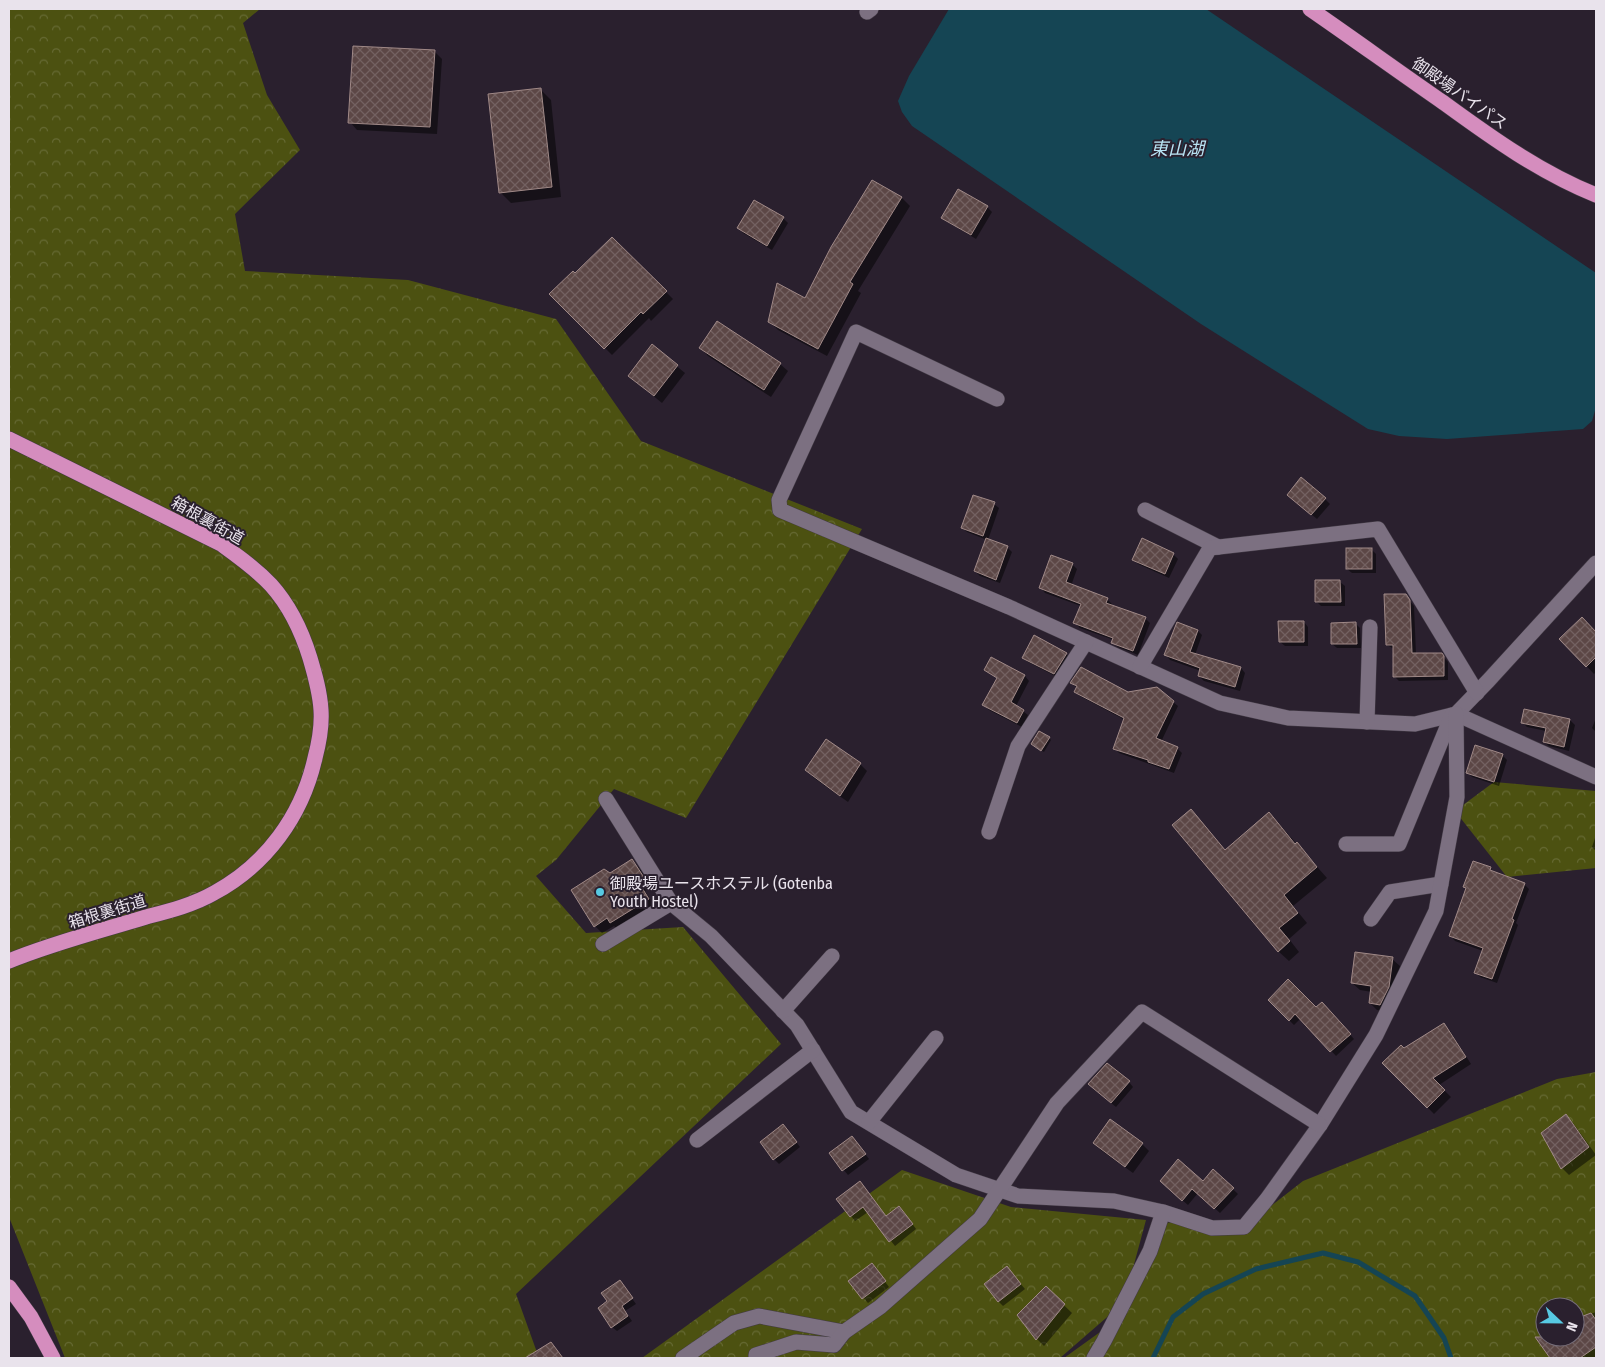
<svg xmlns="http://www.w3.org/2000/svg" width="1605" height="1367" font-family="'Fira Sans Condensed','Noto Sans JP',sans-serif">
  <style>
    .forest { fill: url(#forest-crowns); fill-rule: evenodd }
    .water { fill: #154554 }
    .shadow { fill: #0007 }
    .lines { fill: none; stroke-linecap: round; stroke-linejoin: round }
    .stream { stroke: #154554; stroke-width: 5 }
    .building { fill: url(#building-cross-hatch); stroke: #a08987 }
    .minor-casing { stroke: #423a45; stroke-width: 16 }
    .highway-casing { stroke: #423a45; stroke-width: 16 }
    .minor { stroke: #7c7081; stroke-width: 15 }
    .highway { stroke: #d58dbe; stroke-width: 15 }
    .poi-dot { fill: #57c9e2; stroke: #2a202e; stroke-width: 2 }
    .labels { text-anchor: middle; stroke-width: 4; stroke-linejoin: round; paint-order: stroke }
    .street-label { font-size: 16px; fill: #e9e3ec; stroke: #2a202e }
    .poi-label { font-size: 16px; fill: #e9e3ec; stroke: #2a202e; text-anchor: start }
    .water-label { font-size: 18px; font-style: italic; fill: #b9e4f4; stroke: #2a202e }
  </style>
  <defs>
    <pattern id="forest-crowns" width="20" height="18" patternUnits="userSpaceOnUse" patternTransform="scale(1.25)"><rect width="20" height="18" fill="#4c5111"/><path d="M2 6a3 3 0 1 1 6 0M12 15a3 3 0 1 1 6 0" fill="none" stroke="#666a34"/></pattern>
    <pattern id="building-cross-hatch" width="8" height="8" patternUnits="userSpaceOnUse" patternTransform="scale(1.25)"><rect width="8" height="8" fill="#5c4746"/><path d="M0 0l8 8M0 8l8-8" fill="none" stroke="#736161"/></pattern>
  </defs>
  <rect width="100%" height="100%" fill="#2a202e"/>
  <!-- forest -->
  <g class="forest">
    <polygon points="9,9 260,9 243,23 267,95 300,150 235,214 245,271 408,280 556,319 641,441 862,529 686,818 614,789 556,860 536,876 586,933 683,927 781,1044 516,1294 539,1358 65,1358 9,1217"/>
    <polygon points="1494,782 1596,791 1596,868 1507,877 1455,811"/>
    <path d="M1596 1072V1358H1064L1114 1322 1121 1305 1060 1358H642L902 1170 1011 1207 1146 1220 1126 1294 1159 1222 1244 1227 1303 1181 1557 1079ZM1545 1307H1575V1337H1545Z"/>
  </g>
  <!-- water -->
  <polygon class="water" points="949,9 1206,9 1596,273 1596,407 1592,421 1583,429 1447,439 1399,436 1368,429 1201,324 912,126 902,112 898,101 909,76"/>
  <!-- shadow -->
  <g class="shadow">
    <polygon points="434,51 442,59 437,134 357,130 350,122"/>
    <polygon points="540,89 551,100 561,197 511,203 501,193"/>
    <polygon points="873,181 902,198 910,206 858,291 861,293 827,356 778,330 770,322 805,299"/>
    <polygon points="959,190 987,207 992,212 976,239 948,222 943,217"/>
    <polygon points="755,201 783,218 788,223 772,250 743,233 739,228"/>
    <polygon points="612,238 673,299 651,321 649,318 612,355 551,294 575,275"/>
    <polygon points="652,346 685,373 662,403 629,376"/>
    <polygon points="701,348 780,364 788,371 771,397 708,356"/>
    <polygon points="1293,499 1325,499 1330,504 1317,519"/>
    <polygon points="994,504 999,508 988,540 1007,547 1012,552 1000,583 980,576 975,571 987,540 967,532 962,528"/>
    <polygon points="1371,549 1376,554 1376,573 1352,573 1347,569"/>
    <polygon points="1173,554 1178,559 1169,578 1138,564 1134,559"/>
    <polygon points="1072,564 1077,569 1071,586 1107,599 1112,604 1111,606 1145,618 1150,623 1138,655 1118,647 1113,643 1114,640 1080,628 1075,623 1081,606 1045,593 1041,588"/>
    <polygon points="1340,582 1345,586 1345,606 1321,606 1316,601"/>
    <polygon points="1405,595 1414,606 1416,654 1441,654 1448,662 1448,680 1399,681 1394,676 1394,649 1387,645"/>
    <polygon points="1582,619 1596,633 1596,672 1594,674 1561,639"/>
    <polygon points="1304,622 1308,627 1308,646 1285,646 1280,642"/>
    <polygon points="1356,624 1360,628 1361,648 1337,648 1332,644"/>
    <polygon points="1198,631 1202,635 1195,655 1241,668 1245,673 1240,691 1204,681 1199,676 1201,671 1170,660 1166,655"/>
    <polygon points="1035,637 1066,654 1071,659 1059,678 1028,662 1024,657"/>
    <polygon points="992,658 1025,676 1029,681 1016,706 1028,715 1022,727 989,710 984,705 998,679 985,670"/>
    <polygon points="1072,683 1173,702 1178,706 1161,742 1177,748 1182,753 1174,773 1119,753 1115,748 1125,720 1080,696 1075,691 1077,688"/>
    <polygon points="1596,718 1596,732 1592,728"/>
    <polygon points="1570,720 1575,725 1569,751 1549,746 1544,742 1546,731 1527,727 1522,722"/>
    <polygon points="1049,738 1051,740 1044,752 1034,746"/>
    <polygon points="1502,755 1507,760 1499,786 1472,777 1468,773"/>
    <polygon points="860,764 867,771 848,802 814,778 807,770"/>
    <polygon points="1279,824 1327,878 1293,906 1307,923 1289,939 1299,952 1289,961 1278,951 1225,851"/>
    <polygon points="1596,835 1596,851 1592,847"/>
    <polygon points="632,860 639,868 652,887 645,891 655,907 619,930 614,926 602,933 595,926 610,874"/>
    <polygon points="1490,868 1496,874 1524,884 1529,889 1516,923 1518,925 1497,983 1480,977 1476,972 1483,951 1455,941 1451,936 1467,890 1465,887"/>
    <polygon points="1392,959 1400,966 1396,995 1388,1012 1377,1010 1370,1003 1372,992 1360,990 1352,983"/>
    <polygon points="1269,1000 1316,1009 1326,1008 1354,1039 1336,1056 1301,1018 1294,1025"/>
    <polygon points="1444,1024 1450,1031 1471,1064 1439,1085 1451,1097 1434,1114 1384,1063"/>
    <polygon points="1129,1082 1133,1087 1116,1107 1094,1089"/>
    <polygon points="1566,1116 1573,1123 1596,1155 1569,1175 1562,1168"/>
    <polygon points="787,1130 800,1147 779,1164 774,1159"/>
    <polygon points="856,1142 869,1159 848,1175 830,1154"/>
    <polygon points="1094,1143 1142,1144 1149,1151 1133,1173 1102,1151"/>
    <polygon points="1214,1171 1238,1194 1220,1213 1198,1193 1188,1205 1166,1186 1203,1182"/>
    <polygon points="859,1183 887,1217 904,1212 916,1229 895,1246 868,1212 855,1221 851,1216"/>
    <polygon points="1007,1268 1025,1289 1003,1306 998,1301"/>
    <polygon points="876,1270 889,1287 868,1303 850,1282"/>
    <polygon points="620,1282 636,1304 625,1311 632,1321 617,1331 612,1327 609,1302"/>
    <polygon points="1046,1288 1072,1313 1044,1346 1037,1339"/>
    <polygon points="1596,1312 1596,1358 1552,1358 1539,1340 1545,1336 1575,1337 1575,1320"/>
    <polygon points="551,1343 564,1358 527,1358"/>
  </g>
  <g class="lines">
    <!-- stream -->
    <polyline class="stream" points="1153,1358 1173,1317 1203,1294 1256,1269 1323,1253 1358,1262 1415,1296 1444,1338 1451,1358"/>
  </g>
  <!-- building -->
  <g class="building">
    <polygon points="353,46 435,50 430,127 348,123"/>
    <polygon points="541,88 552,187 499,193 488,94"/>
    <polygon points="872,180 902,197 850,282 853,284 818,349 768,322 777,283 805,298 831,247"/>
    <polygon points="958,189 988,206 971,235 941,218"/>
    <polygon points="754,200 784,217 767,246 737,228"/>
    <polygon points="612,237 667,291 643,314 641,312 604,349 549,294 573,271 575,273"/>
    <polygon points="717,321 781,363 764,390 699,348"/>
    <polygon points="652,344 678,365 654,396 628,376"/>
    <polygon points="1301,477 1326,498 1311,515 1287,495"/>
    <polygon points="973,495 995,502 983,536 961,528"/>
    <polygon points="986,538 1008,546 996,580 974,571"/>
    <polygon points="1142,538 1174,553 1165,574 1132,560"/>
    <rect x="1346" y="548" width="26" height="21"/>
    <polygon points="1051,555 1073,563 1066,582 1108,598 1106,603 1146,617 1133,651 1111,643 1113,638 1073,623 1081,604 1039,588"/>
    <polygon points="1315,580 1340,580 1341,602 1315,602"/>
    <polygon points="1384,594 1406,594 1410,600 1412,653 1442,653 1444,656 1444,676 1393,677 1393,645 1386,645"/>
    <polygon points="1582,617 1596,632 1596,657 1586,667 1559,639"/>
    <polygon points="1278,621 1304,621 1304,642 1279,642"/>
    <polygon points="1177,622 1198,630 1190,652 1241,667 1235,687 1198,676 1200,668 1164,655"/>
    <polygon points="1356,622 1357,644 1331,644 1331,623"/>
    <polygon points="1034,635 1067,653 1054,674 1022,658"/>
    <polygon points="991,657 1025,675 1011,702 1024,710 1017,723 982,705 997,678 984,670"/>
    <polygon points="1081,667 1128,692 1157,687 1174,701 1156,738 1178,747 1169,769 1148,762 1148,760 1113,749 1124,718 1074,692 1077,686 1070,683"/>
    <polygon points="1524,709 1570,719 1564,747 1543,742 1546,728 1521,723"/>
    <polygon points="1039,731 1050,737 1041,751 1031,744"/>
    <polygon points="826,739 861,763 840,796 805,770"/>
    <polygon points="1475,745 1503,754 1494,782 1466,773"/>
    <polygon points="1191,809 1225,850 1269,812 1295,844 1297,842 1317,867 1284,895 1298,913 1279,928 1290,941 1278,952 1172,825"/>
    <polygon points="632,859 645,879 639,883 649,899 610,923 607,918 594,927 571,890 604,869 610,873"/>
    <polygon points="1473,861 1491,867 1490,870 1525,883 1512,919 1514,920 1492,979 1474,973 1483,948 1449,936 1466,888 1463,887"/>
    <polygon points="1355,952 1393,957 1389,987 1380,1005 1369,1003 1371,986 1351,983"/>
    <polygon points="1288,979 1316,1007 1322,1002 1351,1034 1330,1052 1295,1014 1289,1021 1268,1000"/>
    <polygon points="1444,1023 1466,1057 1433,1078 1445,1090 1427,1108 1382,1063 1401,1045 1404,1048"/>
    <polygon points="1107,1063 1130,1081 1111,1103 1088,1084"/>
    <polygon points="1566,1114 1589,1147 1561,1169 1541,1133"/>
    <polygon points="1110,1119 1143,1143 1125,1167 1093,1143"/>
    <polygon points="783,1124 797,1142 773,1160 760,1142"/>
    <polygon points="852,1136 866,1154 842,1171 829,1153"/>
    <polygon points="1178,1159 1203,1181 1213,1169 1234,1188 1214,1209 1192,1189 1182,1201 1160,1181"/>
    <polygon points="860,1181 886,1216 899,1206 913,1224 889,1242 863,1207 850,1217 836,1199"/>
    <polygon points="872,1263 886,1281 862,1299 848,1281"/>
    <polygon points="1007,1266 1021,1284 998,1302 984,1284"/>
    <polygon points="620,1280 633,1298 622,1306 628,1316 611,1328 598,1308 607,1301 601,1293"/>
    <polygon points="1046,1286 1065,1304 1036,1340 1017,1315"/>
    <polygon points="1591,1313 1596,1320 1596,1347 1580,1358 1550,1358 1535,1337 1575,1337 1575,1319"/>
    <polygon points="551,1342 563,1358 525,1358"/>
  </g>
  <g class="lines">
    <!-- minor casing -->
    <g class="minor-casing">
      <g id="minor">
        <polyline points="867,12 871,9"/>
        <polyline points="997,399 856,332 779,500 780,510 1009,607 1220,703 1288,718 1415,724 1456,714 1488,681 1596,563"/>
        <polyline points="1145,510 1218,547"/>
        <polyline points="1140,667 1210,548 1378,529 1477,693"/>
        <polyline points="1456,714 1596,777"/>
        <polyline points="1367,722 1370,627"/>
        <polyline points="606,799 671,903"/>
        <polyline points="989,832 1018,746 1086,642"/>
        <polyline points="1346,844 1399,844 1452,715"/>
        <polyline points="1371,919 1390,892 1441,884"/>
        <polyline points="603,944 671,903 711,936 797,1025 851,1112 956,1175 1018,1196 1114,1201 1163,1212 1212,1228 1244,1227 1267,1199 1320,1125 1376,1035 1436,911 1457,797 1456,714"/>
        <polyline points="783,1011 832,956"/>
        <polyline points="869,1122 936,1038"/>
        <polyline points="697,1140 813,1050"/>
        <polyline points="683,1358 734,1323 759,1316 844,1332 880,1307 980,1219 1057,1103 1142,1012 1320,1125"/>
        <polyline points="756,1358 756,1355 796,1342 834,1345 844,1332"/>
        <polyline points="1094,1358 1104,1341 1150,1251 1163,1212"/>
      </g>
    </g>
    <!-- highway casing -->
    <g class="highway-casing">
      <g id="highway">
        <path d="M1310 9C1355 40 1399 72 1444 103 1492 138 1541 173 1596 195"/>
        <path d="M9 439 221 544C239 557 256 569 271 585 289 605 302 632 310 658 315 675 320 692 321 710 322 725 319 743 315 758 302 816 266 865 214 893 193 905 169 911 146 917 100 931 53 943 9 961"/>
        <polyline points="9,1287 31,1317 53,1358"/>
      </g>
    </g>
    <!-- minor -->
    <use href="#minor" class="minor"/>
    <!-- highway -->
    <use href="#highway" class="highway"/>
  </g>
  <!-- markers -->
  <circle class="poi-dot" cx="600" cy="892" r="5"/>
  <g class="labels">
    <!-- street labels -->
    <g class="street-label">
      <text transform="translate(1460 93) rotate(35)" y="6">御殿場バイパス</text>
      <text transform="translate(208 520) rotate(29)" y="6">箱根裏街道</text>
      <text transform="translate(107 911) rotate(-17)" y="6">箱根裏街道</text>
    </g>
    <!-- poi labels -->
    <g class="poi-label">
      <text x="610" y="889">御殿場ユースホステル (Gotenba<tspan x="610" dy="18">Youth Hostel)</tspan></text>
    </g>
    <!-- water labels -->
    <g class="water-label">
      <text x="1177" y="155">東山湖</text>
    </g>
  </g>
  <!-- border -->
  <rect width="1605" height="1367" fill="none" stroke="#e9e3ec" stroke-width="20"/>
  <!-- north arrow -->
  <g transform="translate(1560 1322) rotate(112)"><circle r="24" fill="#2a202e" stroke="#766e7a"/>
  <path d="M0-4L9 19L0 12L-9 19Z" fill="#57c9e2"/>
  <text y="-8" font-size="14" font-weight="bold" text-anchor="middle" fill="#e9e3ec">N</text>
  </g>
</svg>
